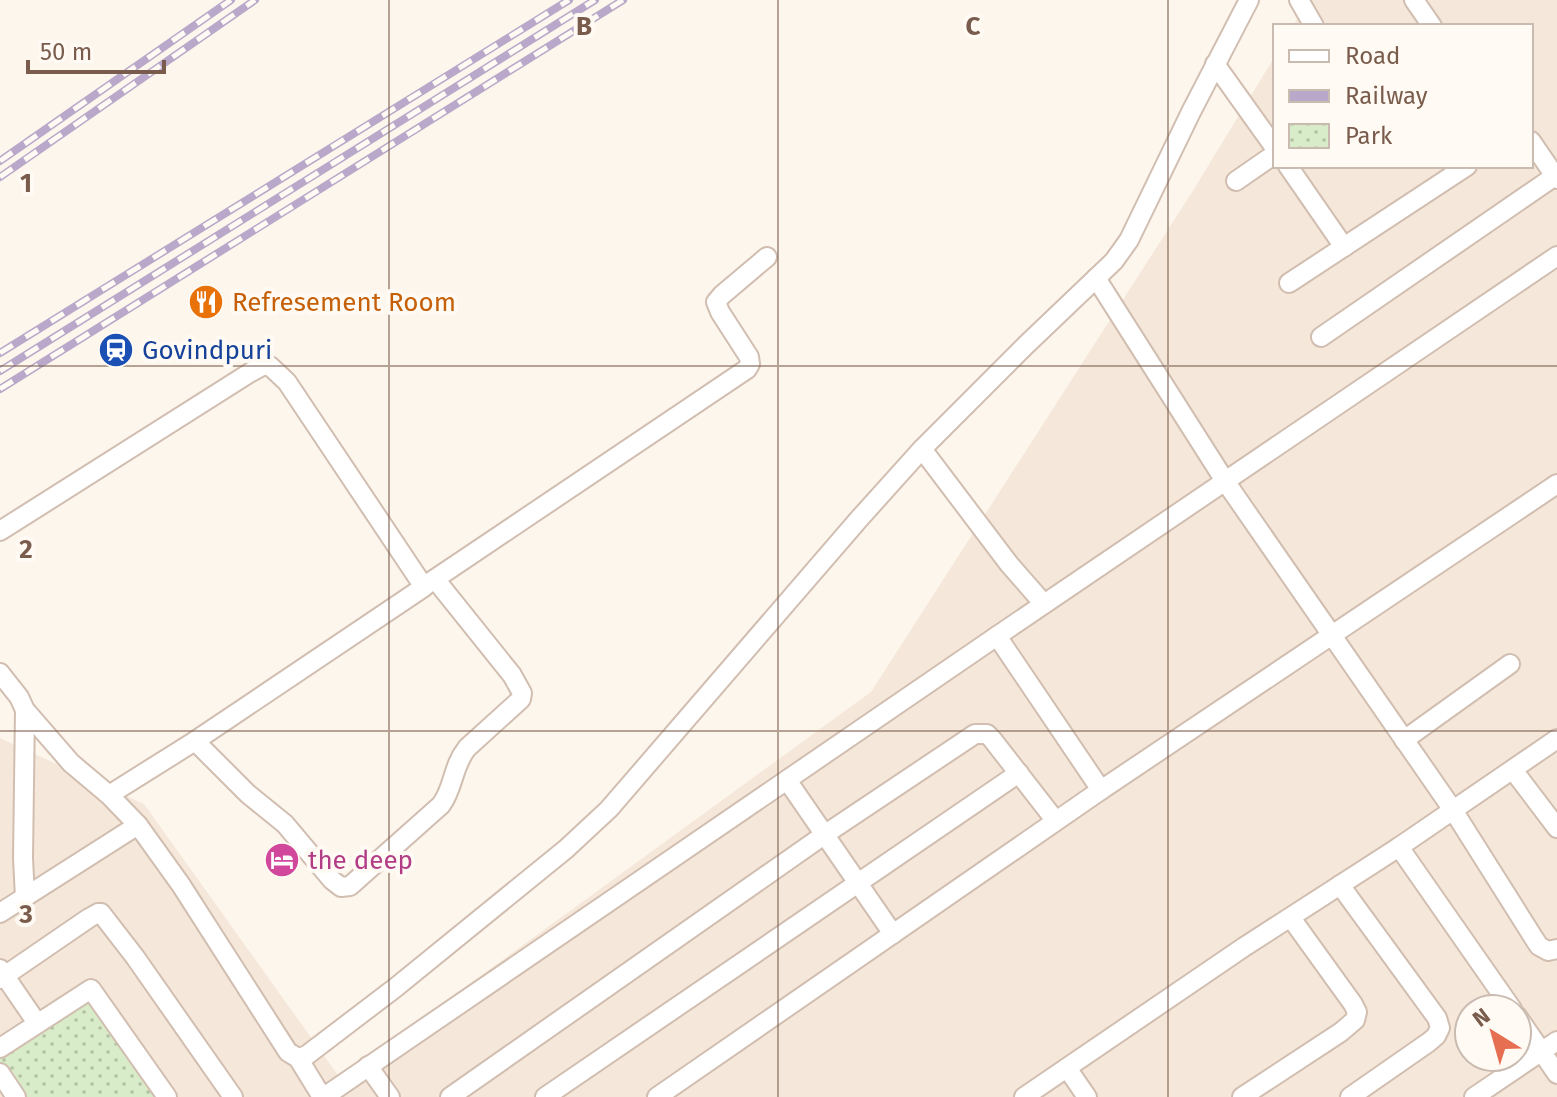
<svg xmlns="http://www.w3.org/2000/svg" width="1557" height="1097" font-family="'Fira Sans',sans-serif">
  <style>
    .residential { fill: #f5e8da; fill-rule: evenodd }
    .park { fill: url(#park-dots) }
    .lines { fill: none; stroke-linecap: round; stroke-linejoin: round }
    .minor-casing { stroke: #d1beb0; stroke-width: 22 }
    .minor { stroke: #fff; stroke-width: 18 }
    .rail-casing { stroke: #b9a8c9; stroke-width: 8 }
    .rail { stroke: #fffaf3; stroke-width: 5; stroke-dasharray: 15; stroke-linecap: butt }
    .grid { fill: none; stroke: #7a5c4d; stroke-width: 2; stroke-opacity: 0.55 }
    .labels { text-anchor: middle; stroke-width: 8; stroke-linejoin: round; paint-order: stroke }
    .food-label { font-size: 26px; fill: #c56008; stroke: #fffaf3; text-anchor: start }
    .transit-label { font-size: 26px; fill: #164399; stroke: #fffaf3; text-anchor: start }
    .hotel-label { font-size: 26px; fill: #b23c85; stroke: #fffaf3; text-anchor: start }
    .grid-label { font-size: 26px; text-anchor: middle; font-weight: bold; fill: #7a5c4d; stroke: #fffaf3; stroke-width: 8; stroke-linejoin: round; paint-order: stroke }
  </style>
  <defs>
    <pattern id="park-dots" width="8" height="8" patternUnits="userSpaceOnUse" patternTransform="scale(2)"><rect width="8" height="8" fill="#d8ecc9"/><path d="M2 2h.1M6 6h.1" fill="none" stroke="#b4c2a5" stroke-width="1.8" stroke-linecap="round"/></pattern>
  </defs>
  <rect width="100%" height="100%" fill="#fdf6ec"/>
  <!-- residential -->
  <path class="residential" d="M1309 0H1557V1097H0V738L144 804 340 1078 871 692 1194 189 1275 56V166H1531V26H1293ZM1469 1009H1517V1057H1469Z"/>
  <!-- park -->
  <polygon class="park" points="90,997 158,1097 23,1097 0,1064 0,1057"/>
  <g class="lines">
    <!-- minor casing -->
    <g class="minor-casing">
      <g id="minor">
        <polyline points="1299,0 1314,26"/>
        <polyline points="1414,0 1432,26"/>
        <polyline points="1215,64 1275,148"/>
        <polyline points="1531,141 1557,179"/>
        <polyline points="1288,166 1344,247"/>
        <polyline points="1236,181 1275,154"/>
        <polyline points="1096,278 1225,481 1453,810 1535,940 1539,946 1548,951 1557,949"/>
        <polyline points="1289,283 1467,166"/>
        <polyline points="1321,337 1555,176"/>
        <polyline points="922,449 1009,564 1044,604"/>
        <polyline points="0,531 251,372 262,366 270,366 287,382 424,587 195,741 109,795"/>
        <polyline points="426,585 747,369 750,364 749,357 720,312 716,302 722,295 767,257"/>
        <polyline points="0,673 19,697 25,710 71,763 109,795 138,825 181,885 288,1052 298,1058 307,1055 395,988 566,849 609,809 859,519 922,449 1026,345 1114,261 1129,240 1191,112 1249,0"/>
        <polyline points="1404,740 1510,664"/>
        <path d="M195 741 248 794 285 824 332 880 341 887 350 886 441 805C454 788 452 767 467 748L521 699 522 693 512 675 435 579"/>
        <polyline points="1513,770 1557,828"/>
        <polyline points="787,780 893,934"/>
        <polyline points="1101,790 1557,484"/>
        <polyline points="1399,847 1512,1009"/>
        <polyline points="1340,885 1437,1018 1440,1028 1436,1036 1429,1042 1350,1097"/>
        <polyline points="25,898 23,858 25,710"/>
        <polyline points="0,913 138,825"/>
        <polyline points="0,969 37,1023"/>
        <polyline points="0,979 89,918 98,913 101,913 135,957 233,1097"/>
        <polyline points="1517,1016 1557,1074"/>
        <polyline points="0,1048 91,989 167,1097"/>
        <polyline points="298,1058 322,1097"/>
        <polyline points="368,1066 390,1097"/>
        <polyline points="1067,1068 1087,1097"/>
        <polyline points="0,1073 16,1097"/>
        <polyline points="324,1097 997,636 1557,256"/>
        <polyline points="450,1097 824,835 975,734 987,734 992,739 1055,820"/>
        <polyline points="545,1097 1019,773"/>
        <polyline points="657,1097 1101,790 997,636"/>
        <polyline points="1024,1097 1244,947 1399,847 1557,739"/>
        <polyline points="1242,1097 1341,1032 1355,1020 1357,1012 1353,1004 1291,918"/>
        <polyline points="1474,1097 1557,1041"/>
      </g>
    </g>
    <!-- minor -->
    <use href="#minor" class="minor"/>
    <!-- rail casing -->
    <g class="rail-casing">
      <g id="rail">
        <polyline points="0,161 231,0"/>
        <polyline points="0,177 255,0"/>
        <polyline points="0,353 569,0"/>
        <polyline points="0,371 595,0"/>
        <polyline points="0,389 623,0"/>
      </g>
    </g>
    <!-- rail -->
    <use href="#rail" class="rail"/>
  </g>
  <!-- grid -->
  <path class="grid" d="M389 0V1097M778 0V1097M1168 0V1097M0 366H1557M0 731H1557"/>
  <!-- icons -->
  <defs>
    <g id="restaurant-disc" transform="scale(1.8)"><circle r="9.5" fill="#e8710a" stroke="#fffaf3"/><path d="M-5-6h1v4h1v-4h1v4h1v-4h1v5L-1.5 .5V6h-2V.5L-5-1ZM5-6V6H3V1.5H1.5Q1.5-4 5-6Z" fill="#fff"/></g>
    <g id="station-disc" transform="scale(1.8)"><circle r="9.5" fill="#1a4fb4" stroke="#fffaf3"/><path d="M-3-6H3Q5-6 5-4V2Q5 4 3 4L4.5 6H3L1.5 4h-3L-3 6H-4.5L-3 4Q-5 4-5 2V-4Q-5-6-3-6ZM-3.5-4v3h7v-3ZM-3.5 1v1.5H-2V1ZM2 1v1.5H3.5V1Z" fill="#fff"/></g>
    <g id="hotel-disc" transform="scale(1.8)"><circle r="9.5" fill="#d1479c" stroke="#fffaf3"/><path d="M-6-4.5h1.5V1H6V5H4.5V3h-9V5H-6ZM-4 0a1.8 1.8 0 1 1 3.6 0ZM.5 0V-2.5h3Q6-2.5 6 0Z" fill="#fff"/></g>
  </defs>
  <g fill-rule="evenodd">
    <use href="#restaurant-disc" x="206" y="302"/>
    <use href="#station-disc" x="116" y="350"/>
    <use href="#hotel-disc" x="282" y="860"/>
  </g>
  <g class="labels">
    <!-- food labels -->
    <g class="food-label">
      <text x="232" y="311">Refresement Room</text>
    </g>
    <!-- transit labels -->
    <g class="transit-label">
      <text x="142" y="359">Govindpuri</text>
    </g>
    <!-- hotel labels -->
    <g class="hotel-label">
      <text x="308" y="869">the deep</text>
    </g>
  </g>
  <g class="grid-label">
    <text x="584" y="35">B</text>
    <text x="973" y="35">C</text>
    <text x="26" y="192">1</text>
    <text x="26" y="558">2</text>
    <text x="26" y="923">3</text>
  </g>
  <!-- legend -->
  <rect x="1273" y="24" width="260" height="144" fill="#fffaf3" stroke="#cabbb1" stroke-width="2"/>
  <rect x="1289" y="50" width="40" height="12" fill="#ffffff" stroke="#cabbb1" stroke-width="2"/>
  <text x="1345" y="64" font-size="24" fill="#7a5c4d">Road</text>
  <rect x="1289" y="90" width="40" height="12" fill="#b9a8c9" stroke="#cabbb1" stroke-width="2"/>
  <text x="1345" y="104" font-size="24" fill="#7a5c4d">Railway</text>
  <rect x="1289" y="124" width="40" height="24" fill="url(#park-dots)" stroke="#cabbb1" stroke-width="2"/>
  <text x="1345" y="144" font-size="24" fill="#7a5c4d">Park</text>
  <!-- north arrow -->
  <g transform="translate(1493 1033) rotate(323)"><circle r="38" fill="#fffaf3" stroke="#cabbb1" stroke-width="2"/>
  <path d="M0-6L14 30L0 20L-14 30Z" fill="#e76f51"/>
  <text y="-12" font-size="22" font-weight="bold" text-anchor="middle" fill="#7a5c4d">N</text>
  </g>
  <!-- scale -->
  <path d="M28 60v12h136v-12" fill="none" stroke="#7a5c4d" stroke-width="4"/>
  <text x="40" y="60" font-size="24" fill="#7a5c4d" stroke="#fffaf3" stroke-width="6" paint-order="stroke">50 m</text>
</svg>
